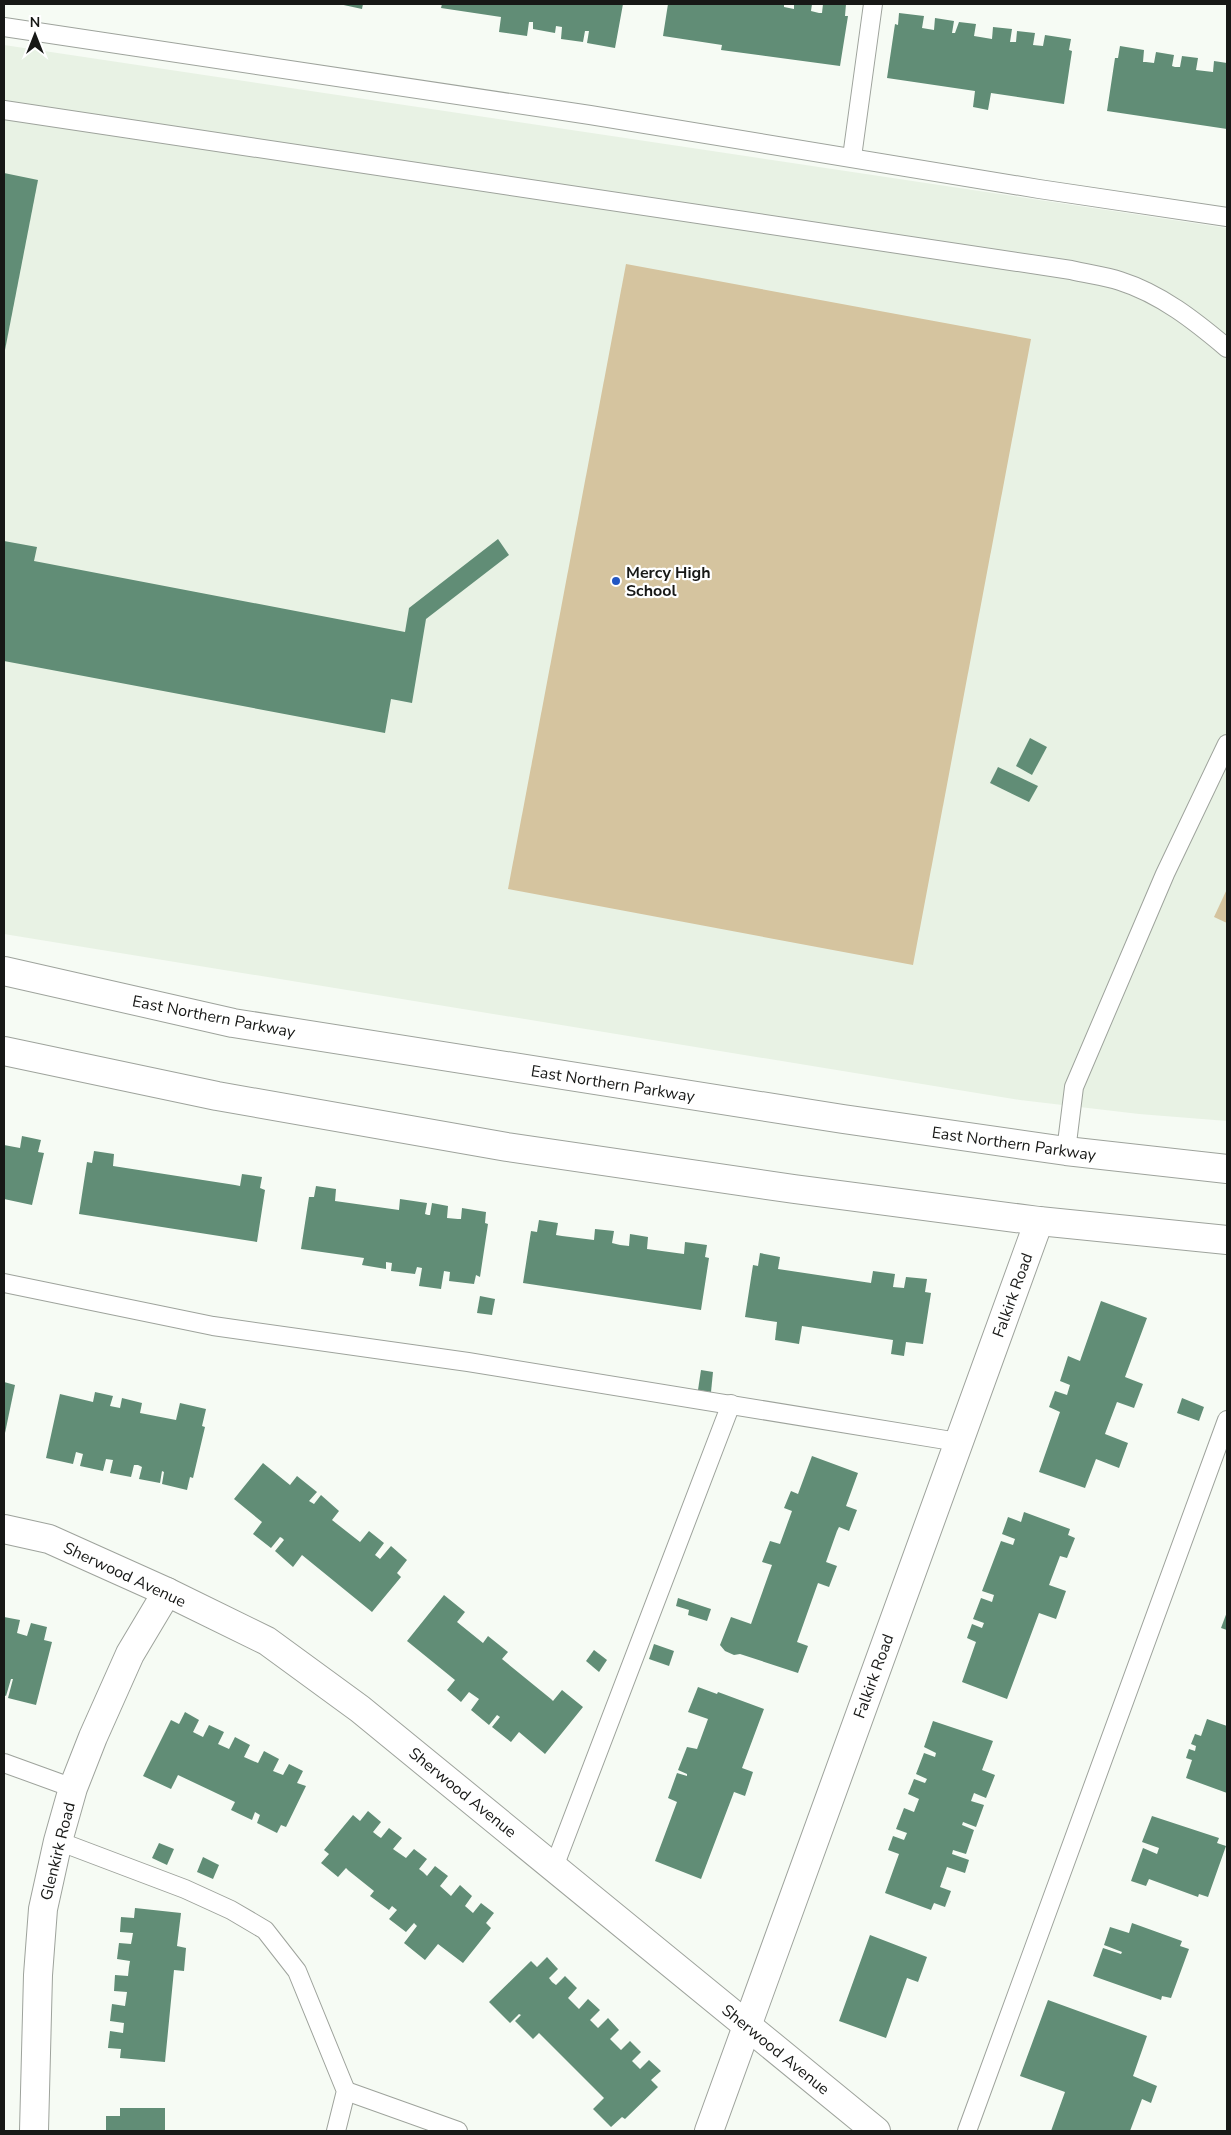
<svg xmlns="http://www.w3.org/2000/svg" width="1231" height="2135" font-family="'Nunito Sans',sans-serif">
  <style>
    .built { fill: #e8f2e4 }
    .green { fill: #d5c49f }
    .building { fill: #618d76 }
    .lines { fill: none; stroke-linecap: round; stroke-linejoin: round }
    .lane-casing { stroke: #9ea39c; stroke-width: 20 }
    .street-casing { stroke: #9ea39c; stroke-width: 30 }
    .primary-casing { stroke: #9ea39c; stroke-width: 30 }
    .lane { stroke: #fff; stroke-width: 18 }
    .street { stroke: #fff; stroke-width: 28 }
    .primary { stroke: #fff; stroke-width: 28 }
    .poi-dot { fill: #2156c3; stroke: #fff; stroke-width: 2 }
    .labels { text-anchor: middle; stroke-width: 4.5; stroke-linejoin: round; paint-order: stroke }
    .poi-label { font-size: 16px; font-weight: bold; fill: #171816; stroke: #fff; text-anchor: start }
    .street-label { font-size: 16px; fill: #171816; stroke: #fff }
  </style>
  <rect width="100%" height="100%" fill="#f6fbf4"/>
  <!-- built -->
  <polygon class="built" points="4,45 1227,228 1227,1121 1139,1114 1020,1100 4,934"/>
  <!-- green -->
  <g class="green">
    <polygon points="626,264 1031,339 913,965 508,889"/>
    <polygon points="1227,889 1227,923 1214,917"/>
  </g>
  <!-- building -->
  <g class="building">
    <polygon points="339,4 363,4 362,9"/>
    <polygon points="442,4 623,4 615,48 587,43 589,31 585,31 583,42 561,39 562,27 556,26 555,33 533,29 533,22 529,22 527,36 499,32 501,17 441,8"/>
    <polygon points="668,4 784,4 784,7 794,9 794,4 812,4 811,11 819,13 822,13 823,4 846,4 845,16 848,16 840,66 721,50 722,45 663,36"/>
    <polygon points="899,13 924,16 922,28 934,30 935,18 954,21 952,33 955,33 959,22 976,24 974,36 992,39 993,27 1012,29 1010,42 1016,42 1017,31 1035,33 1033,45 1043,46 1045,35 1071,39 1069,50 1072,51 1064,104 991,93 988,110 973,107 975,91 887,78 895,24 898,25"/>
    <polygon points="1120,46 1144,50 1143,62 1146,62 1154,63 1156,52 1174,55 1172,66 1175,67 1180,67 1182,56 1198,58 1196,70 1213,72 1214,61 1227,63 1227,129 1107,111 1115,58 1118,58"/>
    <polygon points="4,173 38,180 5,350 4,350"/>
    <polygon points="498,539 509,555 426,619 412,703 391,699 385,733 4,661 4,541 37,547 34,561 405,632 409,608"/>
    <polygon points="1030,738 1047,747 1032,775 1016,766"/>
    <polygon points="998,767 1038,786 1029,802 990,783"/>
    <polygon points="22,1136 41,1140 38,1152 44,1153 32,1205 4,1199 4,1145 20,1148"/>
    <polygon points="94,1151 114,1154 113,1166 235,1185 240,1186 242,1174 262,1177 260,1188 265,1190 257,1242 79,1214 87,1162 92,1163"/>
    <polygon points="316,1186 336,1189 335,1201 399,1210 400,1199 427,1203 425,1214 428,1215 430,1215 432,1203 448,1206 447,1218 458,1219 461,1219 462,1208 486,1212 485,1223 488,1224 480,1277 476,1275 474,1284 449,1281 450,1272 444,1271 441,1289 419,1286 422,1268 417,1267 415,1274 391,1271 392,1263 386,1262 386,1269 362,1265 364,1258 301,1249 309,1197 314,1197"/>
    <polygon points="539,1220 558,1223 556,1235 562,1236 594,1240 595,1229 614,1231 612,1243 620,1245 629,1246 630,1234 648,1237 647,1249 684,1254 685,1242 707,1245 705,1257 709,1258 701,1310 523,1283 531,1231 537,1232"/>
    <polygon points="760,1253 780,1257 778,1269 871,1283 873,1271 895,1274 893,1287 904,1288 906,1277 927,1279 925,1292 931,1293 923,1344 906,1342 904,1356 891,1354 893,1340 802,1326 799,1344 775,1340 777,1322 745,1317 753,1265 758,1266"/>
    <polygon points="480,1296 495,1299 492,1315 477,1313"/>
    <polygon points="1101,1301 1147,1318 1125,1377 1143,1384 1134,1408 1117,1402 1106,1431 1105,1434 1128,1443 1119,1468 1096,1459 1085,1488 1039,1472 1060,1412 1049,1407 1055,1391 1067,1395 1070,1385 1060,1381 1068,1356 1080,1361"/>
    <polygon points="701,1370 713,1372 711,1392 698,1390"/>
    <polygon points="4,1382 15,1385 5,1433 4,1432"/>
    <polygon points="95,1392 113,1396 110,1406 120,1408 122,1398 142,1403 140,1413 176,1420 180,1403 206,1409 202,1426 205,1427 193,1478 190,1477 187,1490 162,1484 164,1472 162,1471 160,1483 139,1479 142,1467 138,1465 134,1465 131,1477 110,1473 113,1460 106,1459 103,1471 80,1466 83,1454 76,1452 73,1464 46,1458 60,1394 93,1402"/>
    <polygon points="1182,1398 1204,1407 1199,1421 1177,1413"/>
    <polygon points="812,1456 858,1473 846,1506 857,1510 849,1531 839,1527 837,1531 826,1562 837,1566 829,1587 818,1583 797,1642 808,1646 798,1673 740,1654 734,1655 725,1651 720,1645 731,1617 751,1624 772,1565 762,1562 770,1541 780,1544 792,1511 784,1508 791,1491 798,1494"/>
    <polygon points="263,1463 290,1485 297,1476 317,1492 309,1501 314,1504 321,1495 339,1511 332,1520 360,1542 369,1531 384,1543 375,1555 380,1559 391,1546 407,1560 397,1573 401,1577 372,1612 302,1555 293,1567 275,1551 284,1540 282,1538 280,1537 271,1548 253,1534 262,1522 234,1499"/>
    <polygon points="1024,1512 1070,1529 1068,1535 1075,1538 1067,1558 1060,1556 1049,1585 1066,1591 1056,1619 1039,1613 1007,1699 962,1682 976,1642 967,1638 972,1624 982,1628 984,1623 973,1619 981,1598 992,1602 994,1595 982,1591 1001,1541 1013,1545 1015,1539 1002,1534 1008,1517 1021,1522"/>
    <polygon points="444,1595 465,1612 457,1622 483,1643 488,1636 508,1652 502,1659 551,1699 553,1701 562,1690 583,1707 545,1754 519,1732 511,1742 492,1727 500,1717 497,1715 489,1725 471,1710 479,1699 469,1692 461,1702 447,1690 455,1680 407,1641"/>
    <polygon points="678,1598 711,1609 707,1621 688,1615 689,1610 676,1606"/>
    <polygon points="1227,1612 1227,1630 1221,1628"/>
    <polygon points="4,1617 20,1620 17,1633 27,1636 31,1623 47,1627 44,1640 52,1642 36,1705 8,1698 13,1679 11,1679 6,1696 4,1695"/>
    <polygon points="654,1644 674,1651 669,1666 649,1659"/>
    <polygon points="594,1650 607,1660 599,1672 586,1661"/>
    <polygon points="698,1687 717,1694 718,1692 764,1709 742,1768 753,1772 745,1796 734,1792 701,1879 655,1861 677,1802 668,1798 677,1773 687,1776 687,1774 678,1770 687,1747 697,1749 708,1719 688,1712"/>
    <polygon points="185,1712 199,1720 193,1732 203,1737 209,1725 224,1732 218,1744 229,1749 235,1737 250,1745 244,1757 258,1763 264,1751 279,1759 273,1771 283,1775 289,1764 303,1771 297,1783 306,1786 286,1827 281,1825 277,1833 257,1823 260,1815 255,1812 252,1820 231,1810 235,1802 178,1775 171,1789 143,1776 171,1720 179,1724"/>
    <polygon points="1207,1719 1227,1726 1227,1793 1186,1778 1192,1760 1186,1758 1189,1749 1195,1751 1196,1746 1191,1744 1195,1734 1201,1736"/>
    <polygon points="933,1721 993,1741 982,1770 995,1775 986,1798 974,1793 971,1801 984,1805 976,1827 963,1822 962,1825 974,1830 966,1854 953,1850 952,1854 969,1860 965,1873 947,1867 940,1887 951,1891 945,1907 934,1903 931,1910 885,1893 899,1854 888,1850 893,1836 904,1840 907,1833 896,1829 904,1808 914,1812 919,1799 908,1794 914,1779 925,1783 927,1779 916,1774 924,1753 935,1757 936,1753 924,1747"/>
    <polygon points="368,1811 381,1822 373,1832 378,1836 381,1838 389,1828 402,1838 393,1849 406,1858 414,1849 427,1859 419,1869 423,1872 427,1876 435,1866 448,1876 440,1886 451,1896 460,1885 472,1896 465,1906 473,1913 481,1903 494,1913 486,1923 491,1928 463,1963 438,1944 425,1960 404,1943 417,1926 414,1923 406,1932 389,1919 397,1910 392,1906 389,1910 370,1896 374,1891 349,1871 346,1868 338,1877 321,1863 329,1854 324,1850 353,1815 360,1821"/>
    <polygon points="1152,1816 1219,1838 1217,1843 1226,1846 1208,1897 1199,1894 1198,1897 1149,1879 1146,1886 1131,1881 1143,1848 1157,1854 1159,1848 1142,1842"/>
    <polygon points="159,1843 174,1849 167,1865 152,1858"/>
    <polygon points="203,1857 219,1865 213,1879 197,1872"/>
    <polygon points="135,1908 181,1913 177,1946 186,1948 184,1971 174,1970 165,2062 120,2058 121,2049 108,2048 110,2031 123,2033 124,2023 110,2021 112,2004 125,2006 127,1992 114,1991 115,1975 128,1976 129,1967 130,1961 117,1959 119,1943 131,1944 132,1939 133,1933 120,1932 121,1917 134,1918"/>
    <polygon points="1132,1923 1182,1941 1180,1946 1189,1949 1171,1998 1162,1996 1161,2000 1093,1976 1103,1948 1121,1954 1122,1952 1104,1945 1110,1927 1129,1933"/>
    <polygon points="870,1935 927,1957 918,1982 907,1978 886,2038 839,2021"/>
    <polygon points="547,1957 558,1969 549,1978 552,1982 556,1985 565,1976 577,1988 568,1998 579,2009 588,1999 600,2010 590,2020 598,2028 608,2018 619,2030 610,2039 621,2050 630,2041 641,2052 632,2061 640,2069 649,2060 661,2071 651,2080 658,2087 625,2119 622,2117 611,2127 593,2109 604,2098 539,2033 533,2039 515,2021 521,2015 519,2014 510,2023 489,2002 531,1961 537,1967"/>
    <polygon points="1048,2000 1147,2036 1133,2076 1157,2086 1151,2103 1142,2099 1130,2131 1051,2131 1065,2092 1020,2076"/>
    <polygon points="120,2108 165,2108 165,2131 106,2131 106,2116 120,2116"/>
  </g>
  <g class="lines">
    <!-- lane casing -->
    <g class="lane-casing">
      <g id="lane">
        <polyline points="4,27 590,115 1039,189 1227,217"/>
        <path d="M4 110 1071 270C1087 274 1105 276 1120 281 1161 294 1195 321 1227 348"/>
        <polyline points="852,157 873,4"/>
        <polyline points="1066,1151 1074,1087 1165,874 1227,744"/>
        <polyline points="4,1283 213,1326 468,1362 958,1442"/>
        <polyline points="4,1763 73,1788"/>
        <polyline points="58,1841 185,1889 231,1910 265,1930 297,1971 346,2091 336,2131"/>
        <polyline points="554,1867 731,1404"/>
        <polyline points="346,2091 458,2131"/>
        <polyline points="967,2131 1227,1420"/>
      </g>
    </g>
    <!-- street casing -->
    <g class="street-casing">
      <g id="street">
        <polyline points="4,1529 49,1539 167,1592 267,1641 360,1709 876,2131"/>
        <polyline points="34,2131 38,1975 43,1909 58,1841 73,1788 93,1737 130,1654 167,1592"/>
        <polyline points="709,2131 1039,1221"/>
      </g>
    </g>
    <!-- primary casing -->
    <g class="primary-casing">
      <g id="primary">
        <polyline points="4,971 233,1023 843,1119 1066,1151 1227,1169"/>
        <polyline points="4,1051 217,1096 507,1147 794,1189 1039,1221 1227,1240"/>
      </g>
    </g>
    <!-- lane -->
    <use href="#lane" class="lane"/>
    <!-- street -->
    <use href="#street" class="street"/>
    <!-- primary -->
    <use href="#primary" class="primary"/>
  </g>
  <!-- markers -->
  <circle class="poi-dot" cx="616" cy="581" r="5"/>
  <g class="labels">
    <!-- poi labels -->
    <g class="poi-label">
      <text x="626" y="578">Mercy High<tspan x="626" dy="18">School</tspan></text>
    </g>
    <!-- street labels -->
    <g class="street-label">
      <text transform="translate(214 1016) rotate(11)" y="6">East Northern Parkway</text>
      <text transform="translate(613 1083) rotate(9)" y="6">East Northern Parkway</text>
      <text transform="translate(1014 1143) rotate(8)" y="6">East Northern Parkway</text>
      <text transform="translate(1012 1295) rotate(-70)" y="6">Falkirk Road</text>
      <text transform="translate(125 1574) rotate(25)" y="6">Sherwood Avenue</text>
      <text transform="translate(873 1676) rotate(-70)" y="6">Falkirk Road</text>
      <text transform="translate(463 1792) rotate(39)" y="6">Sherwood Avenue</text>
      <text transform="translate(57 1851) rotate(-76)" y="6">Glenkirk Road</text>
      <text transform="translate(776 2049) rotate(39)" y="6">Sherwood Avenue</text>
    </g>
  </g>
  <!-- border -->
  <rect width="1231" height="2135" fill="none" stroke="#171816" stroke-width="10"/>
  <!-- north arrow -->
  <g transform="translate(35 35)" stroke="#ffffff" stroke-width="4" paint-order="stroke">
  <path d="M0-4L9 19L0 12L-9 19Z" fill="#171816"/>
  <text y="-8" font-size="14" font-weight="bold" text-anchor="middle" fill="#171816">N</text>
  </g>
</svg>
